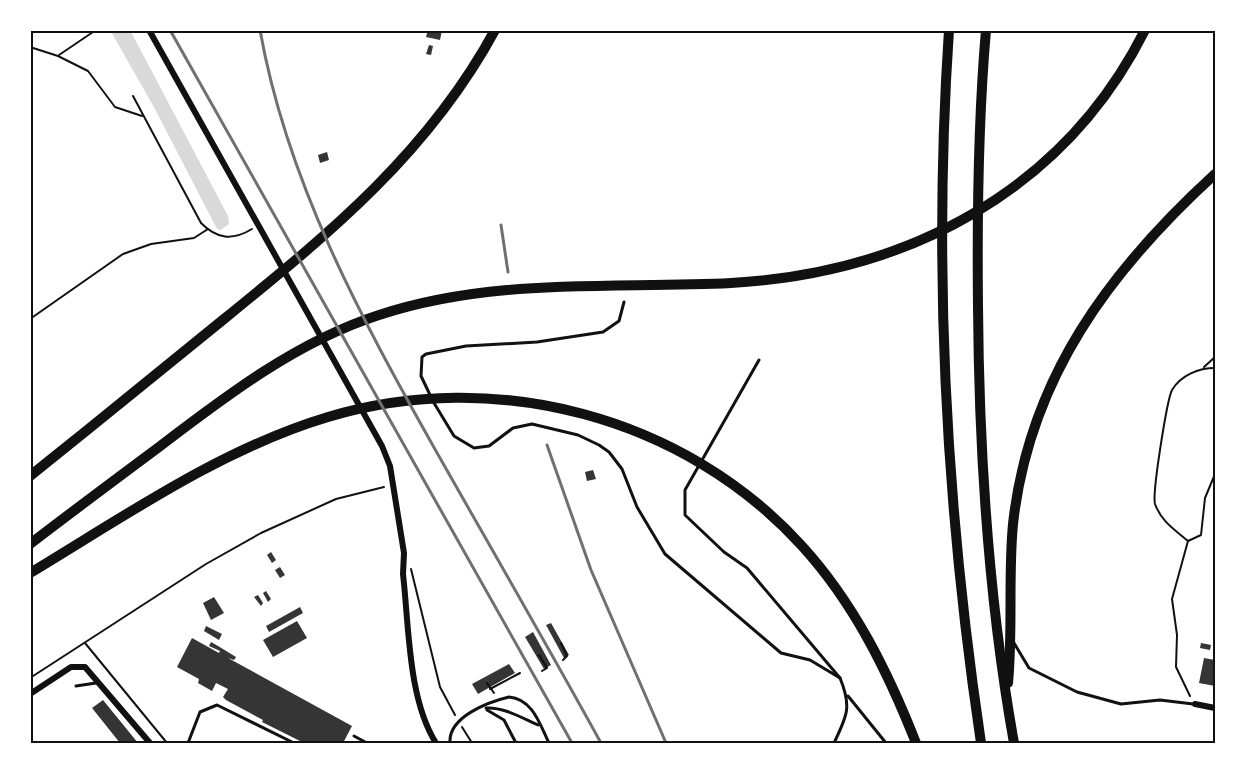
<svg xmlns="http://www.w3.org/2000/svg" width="1245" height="773" font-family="'Libre Baskerville',serif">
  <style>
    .water { fill: #d9d9d9 }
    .building { fill: #353535 }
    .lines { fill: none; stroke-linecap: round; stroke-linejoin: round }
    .path { stroke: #111; stroke-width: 2 }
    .service { stroke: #111; stroke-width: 3 }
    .minor { stroke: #111; stroke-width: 6 }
    .motorway { stroke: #111; stroke-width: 10 }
    .rail { stroke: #707070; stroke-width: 3 }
    .neatline { fill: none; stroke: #111; stroke-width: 2 }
  </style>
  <rect width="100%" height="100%" fill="#fff"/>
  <!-- water -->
  <polygon class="water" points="110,30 130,30 228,216 229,224 221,230 217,229 155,109"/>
  <!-- building -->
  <g class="building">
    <polygon points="428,30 442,30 440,40 426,37"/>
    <polygon points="429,45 433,46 431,55 426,54"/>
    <polygon points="327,152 329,160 320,163 318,155"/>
    <polygon points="593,470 596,479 587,481 585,472"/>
    <polygon points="271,552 276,560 272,563 267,555"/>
    <polygon points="280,567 285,575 280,578 275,570"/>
    <polygon points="266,591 271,599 268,602 263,593"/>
    <polygon points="258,595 263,603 261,606 254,597"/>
    <polygon points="214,597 224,613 211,620 203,603"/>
    <polygon points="300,607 303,613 269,632 266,626"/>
    <polygon points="297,621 307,638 273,657 263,640"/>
    <polygon points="551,623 569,655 564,658 546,625"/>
    <polygon points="206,626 222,634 219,640 204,631"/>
    <polygon points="533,632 551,665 544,669 525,637"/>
    <polygon points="192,638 219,653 220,651 209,646 211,642 218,646 236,657 234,660 228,658 352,726 343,743 304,743 262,722 263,720 226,700 223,697 228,689 216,683 212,691 198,683 199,679 177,667"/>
    <polygon points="1201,643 1211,645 1210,650 1200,648"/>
    <polygon points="1204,658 1215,660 1215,686 1199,683"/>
    <polygon points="509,664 515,673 478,694 472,684"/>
    <polygon points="103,700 138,743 120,743 92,708"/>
  </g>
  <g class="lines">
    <!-- path -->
    <g class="path">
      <polyline points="104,30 104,31"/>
      <polyline points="30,47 58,56 88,71 115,107 142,116"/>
      <polyline points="59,55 96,30"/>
      <path d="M133 96 201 223C217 239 232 241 252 229"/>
      <polyline points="30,319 123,254 151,244 194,238 208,229"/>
      <polyline points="1204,367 1215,357"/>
      <polyline points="1188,541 1201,535 1205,498 1215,474"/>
      <polyline points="411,569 440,687 455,715"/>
      <polyline points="85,643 167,743"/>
      <polyline points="561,643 567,656 563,660"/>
      <polyline points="539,655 547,668 542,671"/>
      <polyline points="30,678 206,564 261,533 336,499 384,487"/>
      <polyline points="487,683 494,693"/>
      <polyline points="490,689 520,673"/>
      <path d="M1190 696 1176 667 1177 635 1172 599 1188 541C1174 529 1161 521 1155 504 1152 493 1167 400 1172 390 1181 375 1199 368 1215 368"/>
      <polyline points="462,727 472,743"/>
    </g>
    <!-- service -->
    <g class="service">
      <path d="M759 360 685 490V515L724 552 747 568 840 678C852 707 847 716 834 743"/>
      <polyline points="431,397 421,376 422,357 426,354 466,346 537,342 603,332 619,321 624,302"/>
      <polyline points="434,403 454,436 474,448 489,446 513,428 532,424 578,435 599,445 609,452 622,469 637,507 665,554 781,653 810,660 840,678"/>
      <polyline points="1014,643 1029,668 1077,692 1121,704 1160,700 1193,704"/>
      <polyline points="76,686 96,683"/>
      <polyline points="848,696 886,743"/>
      <path d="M486 708C504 707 522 718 538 725"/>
      <polyline points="487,710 504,720 516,743"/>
      <polyline points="354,736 367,743"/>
      <polyline points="188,743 200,712 217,705 294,743"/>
      <path d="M450 743C448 717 488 702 509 697 533 699 540 725 549 743"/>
    </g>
    <!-- minor -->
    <g class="minor">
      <path d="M149 30 382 446 390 466 404 553 403 574C409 626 408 699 436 743"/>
      <polyline points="30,694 71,667 85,667 150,743"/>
      <polyline points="1195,704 1215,708"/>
    </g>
    <!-- motorway -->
    <g class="motorway">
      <path d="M949 30C933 267 946 508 981 743"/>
      <path d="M986 30C978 122 977 214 978 306 979 453 988 598 1014 743"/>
      <path d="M30 476C95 424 160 371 224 319 330 233 429 152 495 30"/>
      <path d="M30 544C73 511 116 479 159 447 227 395 298 341 379 315 494 277 613 289 731 283 908 273 1064 191 1145 30"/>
      <path d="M30 573C125 516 221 449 328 417 495 367 684 416 802 546 854 603 888 672 916 743"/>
      <path d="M1008 683C1013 630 1008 576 1013 524 1029 378 1110 270 1215 174"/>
    </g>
    <!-- rail -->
    <g class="rail">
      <polyline points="170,30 572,743"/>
      <path d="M260 30C287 182 361 318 436 451 491 548 547 645 601 743"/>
      <polyline points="501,225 508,272"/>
      <polyline points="547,445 591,570 666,743"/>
    </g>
  </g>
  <!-- border -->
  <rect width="1245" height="773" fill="none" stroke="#ffffff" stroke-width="63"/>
  <rect x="32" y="32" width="1182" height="710" class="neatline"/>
</svg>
